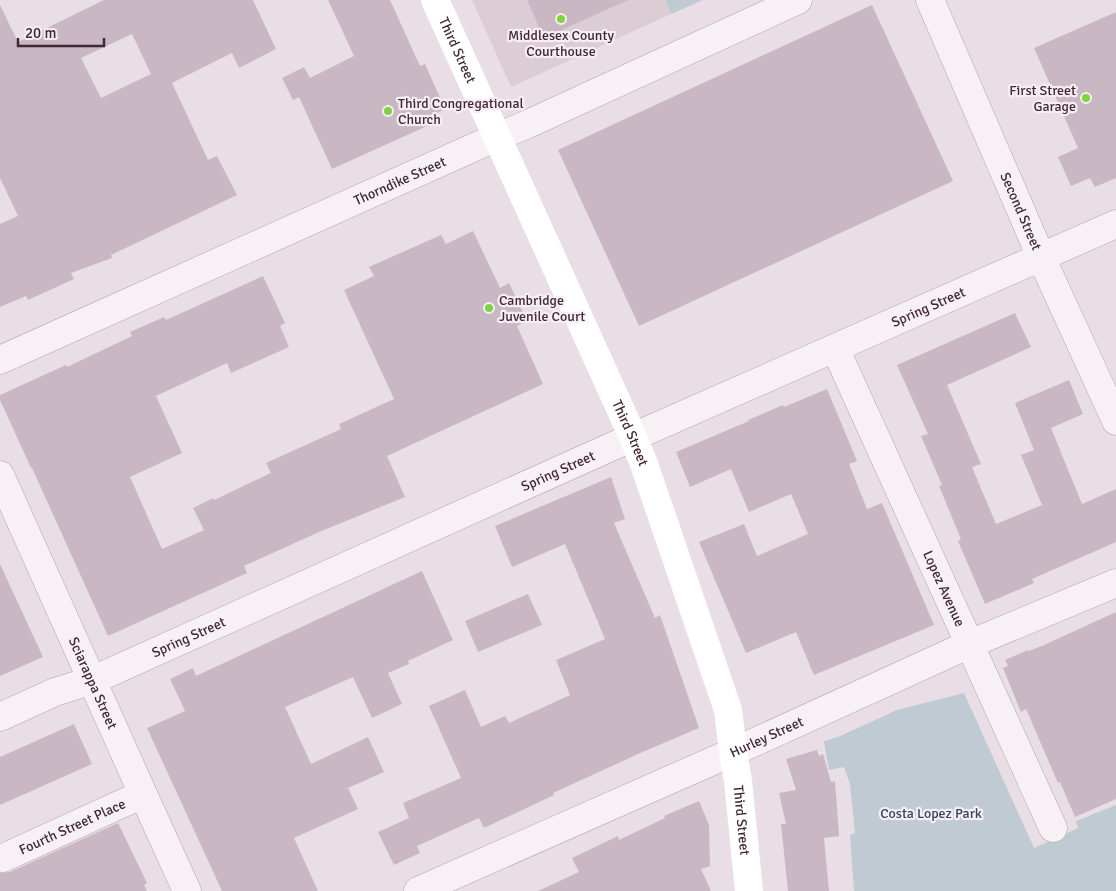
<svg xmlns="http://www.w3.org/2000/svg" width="1116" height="891" font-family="Signika,sans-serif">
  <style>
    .built { fill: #dbccd5 }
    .green { fill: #bfcad3 }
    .building { fill: #c9b8c3; fill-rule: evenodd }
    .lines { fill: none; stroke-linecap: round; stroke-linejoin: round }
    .street-casing { stroke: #b3a3ad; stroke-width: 29 }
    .street { stroke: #f7f1f5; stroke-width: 28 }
    .secondary { stroke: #fff; stroke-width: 28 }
    .poi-dot { fill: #7cd53c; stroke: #f6eef4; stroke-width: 2 }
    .labels { text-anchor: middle; stroke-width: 4.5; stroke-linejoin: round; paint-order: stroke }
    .poi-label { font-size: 14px; fill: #412737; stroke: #f6eef4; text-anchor: start }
    .street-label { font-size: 14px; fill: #412737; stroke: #f6eef4 }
    .park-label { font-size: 14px; fill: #33465d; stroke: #f6eef4 }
  </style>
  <rect width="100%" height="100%" fill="#e9dee5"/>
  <!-- built -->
  <polygon class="built" points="472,0 665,0 671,14 511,87"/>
  <!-- green -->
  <g class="green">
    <polygon points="665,0 703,0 671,14"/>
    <polygon points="964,693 1034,848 1078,828 1076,821 1116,805 1116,891 854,891 850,835 855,833 850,784 844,767 829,770 824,741 838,737 897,710"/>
  </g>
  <!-- building -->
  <g class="building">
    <path d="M104 0H253L276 49 239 68 232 53 172 83 208 160 217 156 237 195 111 255 112 258 71 273 74 279 28 300 26 296 0 307V224L18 216 0 178V5L18 42ZM132 34 151 74 101 98 81 58Z"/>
    <polygon points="328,0 390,0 420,66 425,64 445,109 432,116 436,122 332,169 299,97 293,100 282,78 304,67 310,78 354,56"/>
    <polygon points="527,0 628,0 544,38"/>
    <polygon points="872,5 953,181 639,326 558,150"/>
    <polygon points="1116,12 1116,178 1095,187 1090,178 1071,186 1058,157 1078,148 1034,48"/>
    <polygon points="473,231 500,288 509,283 527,321 517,326 543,384 387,456 405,497 319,532 244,566 247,573 108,636 32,468 31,468 0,400 0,395 66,365 67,367 132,336 130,332 164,317 166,320 263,276 285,323 280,326 289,347 231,373 227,363 156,396 182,453 130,477 162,549 204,530 193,508 213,498 214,500 271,473 266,463 341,429 339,424 394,399 344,290 374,276 369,267 441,235 446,244"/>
    <polygon points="1015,313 1031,347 947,385 981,464 972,467 996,524 1042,505 1021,455 1034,450 1015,403 1069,380 1083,414 1051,428 1082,504 1116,489 1116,542 1032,579 1034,583 985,604 958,541 961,539 939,486 942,485 921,436 928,434 897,365"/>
    <polygon points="827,389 857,461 849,464 867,509 882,503 934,625 814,675 796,632 746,653 699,542 744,524 757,556 808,534 791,494 749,512 731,469 690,487 676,452 749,421 748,420 783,405 784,407"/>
    <polygon points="611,477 625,519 614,523 655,618 660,615 699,728 638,754 553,793 554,795 484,828 479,818 417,846 420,853 394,865 378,832 409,818 403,803 461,778 429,706 465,690 481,727 505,716 509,723 570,695 556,660 605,639 565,544 512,567 495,526"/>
    <polygon points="0,564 43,657 0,676"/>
    <polygon points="422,571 453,640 408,661 409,664 388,673 402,704 372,718 353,677 285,707 311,764 368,737 384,772 348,788 358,809 294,838 318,891 222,891 147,728 185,711 170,679 193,668 196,676"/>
    <polygon points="528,594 542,625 478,652 465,621"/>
    <polygon points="1116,612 1116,799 1075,817 1060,782 1058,783 1026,709 1021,712 1003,668 1008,666 1005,660 1028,650 1029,651 1044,645"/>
    <polygon points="74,724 92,764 0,805 0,757"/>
    <polygon points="817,750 819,756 823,754 831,782 835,781 839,836 824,838 829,891 788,891 781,824 786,824 779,793 796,790 786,759"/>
    <polygon points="699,801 709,825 710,866 701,869 711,891 538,891 579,872 572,858 618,836 619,840 665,818 664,816"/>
    <polygon points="118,823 147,883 144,885 147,891 0,891 0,873 10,872"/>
  </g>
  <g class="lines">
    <!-- street casing -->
    <g class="street-casing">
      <g id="street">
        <path id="s1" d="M930 0 1041 257 1116 421"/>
        <path id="s2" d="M835 348 1053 828"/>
        <path id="s3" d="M0 360 497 137 528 124 798 0"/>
        <path id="s4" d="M0 475 143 794 187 891"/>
        <path id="s5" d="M0 717 55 692 93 680 633 437 1116 224"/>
        <path id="s6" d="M3 858 143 794"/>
        <path id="s7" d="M418 891 733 752 970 644 1116 583"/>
      </g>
    </g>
    <!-- street -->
    <use href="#street" class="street"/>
    <!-- secondary -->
    <path class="secondary" id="s8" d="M435 0 633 437 644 464 728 710 733 752 738 781 749 891"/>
  </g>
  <!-- markers -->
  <g class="poi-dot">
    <circle cx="561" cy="19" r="5"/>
    <circle cx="1086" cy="98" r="5"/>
    <circle cx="388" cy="111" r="5"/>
    <circle cx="489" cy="308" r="5"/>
  </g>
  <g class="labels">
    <!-- poi labels -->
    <g class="poi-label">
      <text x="561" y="40" text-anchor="middle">Middlesex County<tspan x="561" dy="16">Courthouse</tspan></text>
      <text x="1076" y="95" text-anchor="end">First Street<tspan x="1076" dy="16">Garage</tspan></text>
      <text x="398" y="108">Third Congregational<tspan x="398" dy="16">Church</tspan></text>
      <text x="499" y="305">Cambridge<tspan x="499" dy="16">Juvenile Court</tspan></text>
    </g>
    <!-- street labels -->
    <g class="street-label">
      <text dy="5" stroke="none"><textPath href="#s8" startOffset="55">Third Street</textPath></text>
      <text dy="5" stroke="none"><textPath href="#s3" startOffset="438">Thorndike Street</textPath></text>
      <text dy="5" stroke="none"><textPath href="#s1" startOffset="230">Second Street</textPath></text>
      <text dy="5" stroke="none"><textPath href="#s5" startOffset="1015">Spring Street</textPath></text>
      <text dy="5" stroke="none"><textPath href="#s8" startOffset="475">Third Street</textPath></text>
      <text dy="5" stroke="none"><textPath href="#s5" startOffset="610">Spring Street</textPath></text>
      <text dy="5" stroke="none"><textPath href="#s2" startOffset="264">Lopez Avenue</textPath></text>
      <text dy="5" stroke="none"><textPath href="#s5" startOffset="205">Spring Street</textPath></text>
      <text dy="5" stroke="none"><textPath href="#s4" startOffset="228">Sciarappa Street</textPath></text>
      <text dy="5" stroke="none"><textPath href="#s7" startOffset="381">Hurley Street</textPath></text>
      <text dy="5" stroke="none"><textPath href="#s8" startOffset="880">Third Street</textPath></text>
      <text dy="5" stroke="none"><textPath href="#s6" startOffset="76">Fourth Street Place</textPath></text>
    </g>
    <!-- park labels -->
    <g class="park-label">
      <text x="931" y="818">Costa Lopez Park</text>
    </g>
  </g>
  <!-- scale -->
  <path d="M18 38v8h86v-8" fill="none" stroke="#412737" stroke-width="2.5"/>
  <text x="25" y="38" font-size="15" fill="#412737" stroke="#f6eef4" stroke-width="4" paint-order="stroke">20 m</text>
</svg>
